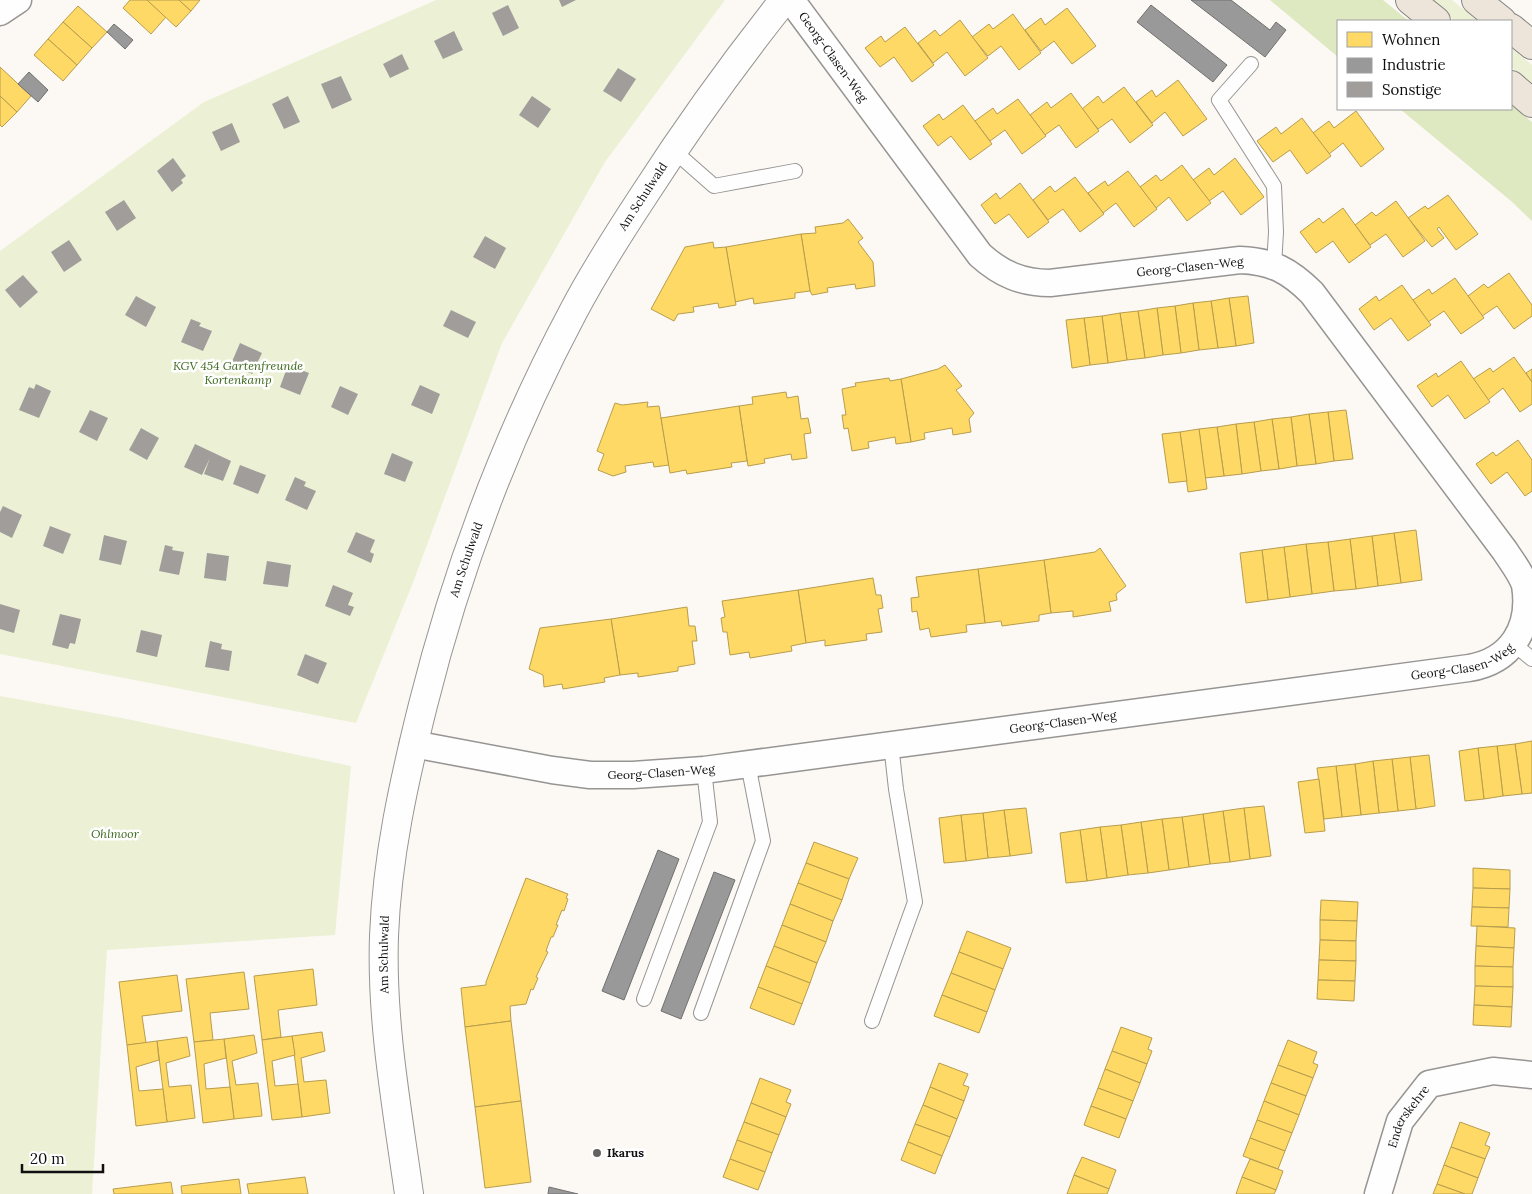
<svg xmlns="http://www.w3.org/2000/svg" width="1532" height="1194" font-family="Lora,serif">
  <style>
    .green { fill: #ecf1d5 }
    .forest { fill: #dee9c2 }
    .homes { fill: #ffd966; stroke: #b79d4c }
    .industry { fill: #999; stroke: #707070 }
    .building { fill: #a09d9a }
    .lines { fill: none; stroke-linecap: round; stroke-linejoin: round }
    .service-casing { stroke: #969593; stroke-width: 16 }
    .minor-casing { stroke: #969593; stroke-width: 29 }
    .tertiary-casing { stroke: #969593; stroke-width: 30 }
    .primary-casing { stroke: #848280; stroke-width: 30 }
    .service { stroke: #fffefe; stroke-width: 14 }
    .minor { stroke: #fffefe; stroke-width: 26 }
    .tertiary { stroke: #fffefe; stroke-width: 28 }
    .primary { stroke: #ede4da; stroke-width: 28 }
    .poi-dot { fill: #636260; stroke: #fff; stroke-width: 2 }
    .labels { text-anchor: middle; stroke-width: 5; stroke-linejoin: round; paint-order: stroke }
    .street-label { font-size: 12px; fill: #101010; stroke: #fff }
    .park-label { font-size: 12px; font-style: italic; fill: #3e691e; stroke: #fff }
    .poi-label { font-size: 12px; font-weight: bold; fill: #101010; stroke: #fff; text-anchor: start }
  </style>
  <rect width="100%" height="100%" fill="#fcf9f5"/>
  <!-- green -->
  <g class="green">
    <polygon points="436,0 725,0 605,162 502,343 414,580 356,723 0,654 0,251 204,102"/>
    <polygon points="1429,0 1452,0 1478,21 1455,21"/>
    <polygon points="1511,48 1532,65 1532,84 1511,67"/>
    <polygon points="0,696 122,718 351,766 335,935 107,950 92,1194 0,1194"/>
  </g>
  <!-- forest -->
  <g class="forest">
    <polygon points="1270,0 1383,0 1409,21 1338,21 1338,57"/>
    <polygon points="1511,105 1532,122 1532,221 1511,201 1400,109 1511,109"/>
  </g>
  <!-- homes -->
  <g class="homes">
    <polygon points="130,0 147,0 166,17 151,34 123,8"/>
    <polygon points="147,0 179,0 191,11 176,27"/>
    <polygon points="179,0 200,0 191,11"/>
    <polygon points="78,6 107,32 92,48 63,22"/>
    <polygon points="1067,8 1096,46 1072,64 1054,41 1041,51 1025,30 1041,18 1045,25"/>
    <polygon points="1013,14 1041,53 1019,70 1001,46 988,56 972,37 989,24 993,29"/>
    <polygon points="960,20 988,58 965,76 947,52 933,63 918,43 935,30 940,36"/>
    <polygon points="63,22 92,48 77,65 48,39"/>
    <polygon points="905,27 934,65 912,82 894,57 880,67 865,48 881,36 885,42"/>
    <polygon points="48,39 77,65 63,81 34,55"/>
    <polygon points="0,67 31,96 17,112 0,96"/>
    <polygon points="1178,80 1207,119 1183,136 1165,112 1152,123 1136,102 1152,90 1156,97"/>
    <polygon points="1124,87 1153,125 1130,143 1112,119 1098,129 1082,109 1098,96 1103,103"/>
    <polygon points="1071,93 1099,131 1076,148 1059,125 1045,135 1030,115 1047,102 1051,108"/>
    <polygon points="0,96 17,112 2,127 0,125"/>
    <polygon points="1018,99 1046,136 1022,154 1005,130 990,141 975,121 993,108 997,114"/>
    <polygon points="963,105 992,144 970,160 951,136 938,146 923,126 939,114 943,120"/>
    <polygon points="1356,111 1384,149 1361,167 1343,143 1329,154 1313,133 1329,121 1334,128"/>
    <polygon points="1302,118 1331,156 1307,174 1290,150 1273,162 1257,141 1276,127 1281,134"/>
    <polygon points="1235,158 1264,197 1241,215 1223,191 1209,201 1193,180 1209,168 1214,175"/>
    <polygon points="1182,165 1211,203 1187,221 1169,197 1156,208 1140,187 1156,175 1161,181"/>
    <polygon points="1128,171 1157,209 1134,227 1116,203 1103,213 1088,193 1105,181 1108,186"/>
    <polygon points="1075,177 1104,214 1080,232 1063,209 1048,220 1033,200 1050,186 1055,192"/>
    <polygon points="1020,183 1049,222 1028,238 1009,214 995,224 981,205 996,193 1000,199"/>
    <polygon points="1448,195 1478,234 1456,250 1439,227 1437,229 1444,238 1432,247 1408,218 1425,206 1428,209"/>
    <polygon points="1396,201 1425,241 1403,257 1386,234 1370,245 1355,225 1372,212 1376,216"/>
    <polygon points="1343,208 1371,247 1349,263 1333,241 1316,253 1300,232 1319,218 1323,223"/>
    <polygon points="848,219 863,238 858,242 873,262 875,286 856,289 855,284 827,288 828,292 812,295 810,291 801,234 816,233 815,227 843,223"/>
    <polygon points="801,234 810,291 795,293 795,298 754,304 753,298 735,302 726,247"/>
    <polygon points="713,242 714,248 726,247 736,305 719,308 718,303 693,307 694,312 678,314 674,321 651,309 685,247"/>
    <polygon points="1509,273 1532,305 1532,316 1514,329 1497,306 1482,316 1468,296 1484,284 1488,288"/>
    <polygon points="1455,278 1484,318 1461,334 1444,311 1428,322 1413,300 1429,289 1432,294"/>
    <polygon points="1402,285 1431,325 1408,341 1391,318 1374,330 1359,309 1376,296 1379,301"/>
    <polygon points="1248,296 1254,343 1236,346 1229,298"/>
    <polygon points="1229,298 1236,346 1218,348 1211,301"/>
    <polygon points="1211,301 1218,348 1199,350 1193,303"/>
    <polygon points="1193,303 1199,350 1181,353 1175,306"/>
    <polygon points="1175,306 1181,353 1163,355 1157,308"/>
    <polygon points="1157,308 1163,355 1145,358 1138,311"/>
    <polygon points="1138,311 1145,358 1127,360 1120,313"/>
    <polygon points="1120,313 1127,360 1108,363 1102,316"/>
    <polygon points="1102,316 1108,363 1090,365 1084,318"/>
    <polygon points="1084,318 1090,365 1072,368 1066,320"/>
    <polygon points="1514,357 1532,382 1532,404 1520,412 1503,388 1488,400 1473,379 1490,368 1493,372"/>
    <polygon points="1461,361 1490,402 1465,419 1448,395 1432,407 1417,386 1436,373 1438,377"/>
    <polygon points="945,365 962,386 956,390 974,413 969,419 971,432 953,435 952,428 924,433 925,439 911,442 901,379 938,369"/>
    <polygon points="1532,369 1532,382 1526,373"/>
    <polygon points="889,378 890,381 901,379 911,442 896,444 895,437 868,442 869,448 852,451 848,428 844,429 842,415 846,415 842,389 856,386 855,383"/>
    <polygon points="786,392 787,398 798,396 801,419 808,418 811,433 804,434 807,458 792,460 791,454 764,459 765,463 748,466 739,406 753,404 752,397"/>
    <polygon points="648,402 647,407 659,406 669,465 654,467 653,462 625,466 626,472 613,476 598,470 604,454 597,451 615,403 622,405"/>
    <polygon points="739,406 747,461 731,463 732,467 687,474 686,470 670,473 661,418"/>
    <polygon points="1346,410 1353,459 1334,461 1328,412"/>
    <polygon points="1328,412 1334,461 1316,464 1309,414"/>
    <polygon points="1309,414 1316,464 1297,466 1291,417"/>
    <polygon points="1291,417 1297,466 1279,469 1272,419"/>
    <polygon points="1272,419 1279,469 1261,471 1254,422"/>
    <polygon points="1254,422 1261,471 1242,474 1236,424"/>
    <polygon points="1236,424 1242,474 1224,476 1217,427"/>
    <polygon points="1217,427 1224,476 1205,478 1199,429"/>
    <polygon points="1199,429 1207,489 1188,492 1180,432"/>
    <polygon points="1180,432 1187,481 1169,483 1162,434"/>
    <polygon points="1518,440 1532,460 1532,491 1525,496 1507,472 1491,484 1476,464 1493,452 1496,456"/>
    <polygon points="1416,530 1422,580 1401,583 1394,533"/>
    <polygon points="1394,533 1401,583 1378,586 1372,536"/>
    <polygon points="1372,536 1378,586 1356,589 1350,539"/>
    <polygon points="1350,539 1356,589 1334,591 1328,542"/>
    <polygon points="1328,542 1334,591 1312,594 1306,544"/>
    <polygon points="1306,544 1312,594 1290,597 1284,547"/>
    <polygon points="1284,547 1290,597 1268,600 1262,550"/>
    <polygon points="1100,548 1126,586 1116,594 1117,600 1109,602 1111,611 1073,617 1073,611 1051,613 1044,560 1095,552"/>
    <polygon points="1262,550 1268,600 1246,603 1240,553"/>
    <polygon points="1044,560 1051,613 1039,615 1039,621 1002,626 1001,621 985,623 978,569"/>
    <polygon points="978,569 985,623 966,625 967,632 931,637 929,628 920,630 917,611 912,612 911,598 919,597 916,577"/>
    <polygon points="873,578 876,595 881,595 883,608 878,609 882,632 866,634 867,640 825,646 825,640 806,643 798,590"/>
    <polygon points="798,590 806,643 791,646 792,651 750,658 749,652 730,655 727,632 723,632 721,618 725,617 722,601"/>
    <polygon points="687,607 689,626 695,626 697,641 692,641 695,664 678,667 678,671 638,677 638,673 620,675 611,619"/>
    <polygon points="611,619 620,675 604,678 605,682 563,689 562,684 544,687 543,675 529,669 540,628"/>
    <polygon points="1532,741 1532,793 1522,794 1515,744"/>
    <polygon points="1515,744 1522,794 1503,796 1497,746"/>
    <polygon points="1497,746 1503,796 1484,799 1478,748"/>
    <polygon points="1478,748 1484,799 1465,801 1459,751"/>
    <polygon points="1429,755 1435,806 1416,809 1410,757"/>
    <polygon points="1410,757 1416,809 1398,811 1392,759"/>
    <polygon points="1392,759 1398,811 1379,813 1373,761"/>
    <polygon points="1373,761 1379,813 1361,815 1355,764"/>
    <polygon points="1355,764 1361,815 1342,817 1336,766"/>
    <polygon points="1336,766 1342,817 1324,819 1317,768"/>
    <polygon points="1319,779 1325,831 1305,833 1298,782"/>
    <polygon points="1264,806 1271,856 1250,859 1244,808"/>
    <polygon points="1026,808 1032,853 1010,856 1004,810"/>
    <polygon points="1244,808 1250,859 1230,862 1223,811"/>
    <polygon points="1004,810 1010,856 988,858 983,813"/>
    <polygon points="1223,811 1230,862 1210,864 1203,814"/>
    <polygon points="983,813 988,858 966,861 961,815"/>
    <polygon points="1203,814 1210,864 1189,867 1182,817"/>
    <polygon points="961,815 966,861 944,863 939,818"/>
    <polygon points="1182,817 1189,867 1169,870 1162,819"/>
    <polygon points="1162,819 1169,870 1148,873 1141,822"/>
    <polygon points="1141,822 1148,873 1128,875 1121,825"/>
    <polygon points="1121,825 1128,875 1107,878 1100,827"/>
    <polygon points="1100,827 1107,878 1087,881 1080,830"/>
    <polygon points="1080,830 1087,881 1066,883 1060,833"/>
    <polygon points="814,842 858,858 849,879 806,863"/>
    <polygon points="806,863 849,879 842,900 798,883"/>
    <polygon points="1473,868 1510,870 1510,889 1473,888"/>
    <polygon points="526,878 568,894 566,898 568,899 564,911 562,910 556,925 558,925 553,937 551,937 546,951 548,952 536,977 538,978 533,990 531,989 526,1004 510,1006 511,1021 465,1027 461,988 486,985 486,982"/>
    <polygon points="798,883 842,900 833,921 790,904"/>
    <polygon points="1473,888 1510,889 1509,908 1472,907"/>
    <polygon points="1321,900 1358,902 1357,921 1320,920"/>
    <polygon points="790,904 833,921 826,942 782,925"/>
    <polygon points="1472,907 1509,908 1508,927 1471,926"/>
    <polygon points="1320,920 1357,921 1356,941 1320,940"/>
    <polygon points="782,925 826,942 817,963 774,946"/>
    <polygon points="1477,926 1515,928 1514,948 1476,946"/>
    <polygon points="967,931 1011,948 1003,969 959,952"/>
    <polygon points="1320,940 1356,941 1356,961 1319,960"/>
    <polygon points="774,946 817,963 810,983 766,966"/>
    <polygon points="1476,946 1514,948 1513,967 1475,966"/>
    <polygon points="959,952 1003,969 995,990 951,973"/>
    <polygon points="1319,960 1356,961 1355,981 1318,980"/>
    <polygon points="766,966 810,983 802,1004 758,987"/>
    <polygon points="1475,966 1513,967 1513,987 1475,986"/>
    <polygon points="313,969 317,1005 278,1010 281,1037 262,1040 254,976"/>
    <polygon points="244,972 249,1009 210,1013 213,1040 194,1042 186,979"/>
    <polygon points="951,973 995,990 987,1012 942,995"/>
    <polygon points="177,975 182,1011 142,1016 146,1043 127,1045 119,982"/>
    <polygon points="1318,980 1355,981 1354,1001 1317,999"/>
    <polygon points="1475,986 1513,987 1512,1007 1474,1005"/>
    <polygon points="758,987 802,1004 794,1025 750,1008"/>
    <polygon points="942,995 987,1012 979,1033 934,1016"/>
    <polygon points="1474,1005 1512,1007 1511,1027 1473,1025"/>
    <polygon points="511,1021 521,1101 475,1107 465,1027"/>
    <polygon points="1121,1027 1152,1038 1148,1049 1152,1051 1147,1064 1112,1051"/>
    <polygon points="322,1032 325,1051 301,1058 304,1082 326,1080 330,1113 302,1117 292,1036"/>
    <polygon points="254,1035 257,1053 232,1061 236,1085 258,1083 262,1116 234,1119 224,1039"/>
    <polygon points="292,1036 295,1055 272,1061 275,1086 298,1084 302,1117 272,1120 262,1040"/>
    <polygon points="187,1037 190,1056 166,1063 169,1087 191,1085 195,1118 167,1122 157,1041"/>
    <polygon points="224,1039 226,1058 204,1064 206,1089 230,1087 234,1119 203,1123 194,1042"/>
    <polygon points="1288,1040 1317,1052 1313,1063 1318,1065 1313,1078 1278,1065"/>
    <polygon points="157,1041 159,1060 136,1067 139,1091 163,1089 167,1122 136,1126 127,1045"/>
    <polygon points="1112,1051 1147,1064 1140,1083 1105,1069"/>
    <polygon points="939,1063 968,1074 963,1085 969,1087 964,1101 930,1087"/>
    <polygon points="1278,1065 1313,1078 1306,1096 1271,1083"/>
    <polygon points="1105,1069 1140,1083 1133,1101 1098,1088"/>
    <polygon points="760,1078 791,1090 786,1102 791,1104 786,1117 751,1103"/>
    <polygon points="1271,1083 1306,1096 1299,1115 1264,1101"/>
    <polygon points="930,1087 964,1101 957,1119 923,1105"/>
    <polygon points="1098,1088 1133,1101 1126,1119 1091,1106"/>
    <polygon points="521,1101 531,1182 485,1188 475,1107"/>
    <polygon points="1264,1101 1299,1115 1292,1133 1257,1120"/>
    <polygon points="751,1103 786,1117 779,1135 744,1122"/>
    <polygon points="923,1105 957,1119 950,1137 915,1124"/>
    <polygon points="1091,1106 1126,1119 1119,1138 1084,1125"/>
    <polygon points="1257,1120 1292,1133 1285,1151 1250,1138"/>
    <polygon points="744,1122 779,1135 772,1153 737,1140"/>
    <polygon points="1460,1122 1490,1133 1485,1145 1490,1147 1485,1159 1451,1147"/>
    <polygon points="915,1124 950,1137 942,1156 908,1142"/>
    <polygon points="1250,1138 1285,1151 1278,1169 1243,1156"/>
    <polygon points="737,1140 772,1153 765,1172 730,1159"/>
    <polygon points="908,1142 942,1156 935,1174 901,1160"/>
    <polygon points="1451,1147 1485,1159 1478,1178 1444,1165"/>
    <polygon points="1082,1157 1116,1170 1109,1189 1074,1175"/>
    <polygon points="730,1159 765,1172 758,1190 723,1177"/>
    <polygon points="1250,1159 1283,1171 1276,1190 1242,1177"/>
    <polygon points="1444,1165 1478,1178 1472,1194 1465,1194 1437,1184"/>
    <polygon points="1074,1175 1109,1189 1107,1194 1067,1194"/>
    <polygon points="305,1177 308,1194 249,1194 247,1184"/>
    <polygon points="1242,1177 1276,1190 1274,1194 1236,1194"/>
    <polygon points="239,1179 241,1194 182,1194 181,1186"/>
    <polygon points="171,1182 173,1194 114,1194 113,1189"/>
    <polygon points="1437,1184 1465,1194 1433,1194"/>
  </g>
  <!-- industry -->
  <g class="industry">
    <polygon points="1191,0 1231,0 1270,30 1276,22 1286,30 1265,57"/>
    <polygon points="1151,5 1227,65 1213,82 1137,22"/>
    <polygon points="114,24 133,40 125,49 107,32"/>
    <polygon points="29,72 48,90 38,102 18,84"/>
    <polygon points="658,850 679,859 624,1000 602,991"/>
    <polygon points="714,872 735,880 681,1019 661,1011"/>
    <polygon points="549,1187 578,1194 548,1194"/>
  </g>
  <!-- building -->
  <g class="building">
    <polygon points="559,0 576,0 562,7"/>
    <polygon points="508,5 519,28 503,36 492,13"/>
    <polygon points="454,31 463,50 443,59 434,41"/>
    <polygon points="402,54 409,69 390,78 383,64"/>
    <polygon points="618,68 636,79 621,102 603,91"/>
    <polygon points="341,76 352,100 332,109 321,84"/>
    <polygon points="288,96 300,122 284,129 272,104"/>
    <polygon points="532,96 551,109 538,128 519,115"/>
    <polygon points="232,123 240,142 221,151 212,132"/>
    <polygon points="173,158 186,176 181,180 183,183 172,192 157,171"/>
    <polygon points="124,200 136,218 117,231 105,212"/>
    <polygon points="485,236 506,248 495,269 473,257"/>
    <polygon points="69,240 82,260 64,272 51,252"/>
    <polygon points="23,275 38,292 20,308 5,290"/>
    <polygon points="136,296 156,307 146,327 125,315"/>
    <polygon points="451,310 476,322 468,338 443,326"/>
    <polygon points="191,319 201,323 199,326 212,331 203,351 181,342"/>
    <polygon points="240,343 262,353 252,374 231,364"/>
    <polygon points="288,365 309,373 300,395 280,387"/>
    <polygon points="36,384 51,391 39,418 19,410 29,387 34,389"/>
    <polygon points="420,385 440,394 432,414 411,405"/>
    <polygon points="340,386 358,394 348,415 331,407"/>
    <polygon points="90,410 108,418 97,441 79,432"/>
    <polygon points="141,428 159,438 147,460 129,450"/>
    <polygon points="195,444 231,461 223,481 204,474 210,458 202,475 184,467"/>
    <polygon points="392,453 413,462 405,482 384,474"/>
    <polygon points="240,465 266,475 258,494 233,484"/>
    <polygon points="295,477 306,482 304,486 316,491 307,510 285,500"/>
    <polygon points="3,506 22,515 12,538 0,532 0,512"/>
    <polygon points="50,526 71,534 63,554 43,546"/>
    <polygon points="356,532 375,540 370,552 374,554 371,563 347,552"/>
    <polygon points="104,535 127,541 121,565 99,560"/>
    <polygon points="165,545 173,547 172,550 184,552 179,575 159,571"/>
    <polygon points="207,553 229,556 226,581 204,578"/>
    <polygon points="267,561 291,565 288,587 263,584"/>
    <polygon points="333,585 353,593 348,605 354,607 350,616 325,606"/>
    <polygon points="0,604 20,610 14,633 0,629"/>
    <polygon points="60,614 81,619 75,644 70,643 68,649 52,645"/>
    <polygon points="141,630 162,635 157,657 136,652"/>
    <polygon points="210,641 222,644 221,649 232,651 229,671 205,667"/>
    <polygon points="305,654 327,663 318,684 297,675"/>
  </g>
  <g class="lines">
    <!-- service casing -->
    <g class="service-casing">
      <g id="service">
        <polyline points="1251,64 1219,100 1274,186 1276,232 1274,266"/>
        <polyline points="673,150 714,186 795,171"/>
        <polyline points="1515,645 1532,659"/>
        <polyline points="644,999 710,822 704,770"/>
        <polyline points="701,1013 763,841 748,764"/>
        <polyline points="872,1021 915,902 896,789 891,744"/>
      </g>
    </g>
    <!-- minor casing -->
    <g class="minor-casing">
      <g id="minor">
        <polyline points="0,12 18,0"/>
        <path id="s1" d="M413 744 552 770 590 775H633L704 770 1469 668C1511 661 1532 628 1525 585 1521 573 1512 562 1505 551L1312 293C1290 271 1272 261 1240 260L1050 283C1022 283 1001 274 980 255L791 0"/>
        <path id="s2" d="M1378 1194 1400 1121 1429 1084 1493 1071 1532 1075"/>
      </g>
    </g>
    <!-- tertiary casing -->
    <g class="tertiary-casing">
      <g id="tertiary">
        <path id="s3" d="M409 1194C397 1108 381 1022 384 936 387 857 404 781 423 705 457 569 507 436 573 312 594 272 619 233 644 195 687 128 734 63 784 0"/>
      </g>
    </g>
    <!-- primary casing -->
    <g class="primary-casing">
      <g id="primary">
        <polyline points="1410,0 1436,21"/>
        <polyline points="1476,0 1502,21"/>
        <polyline points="1511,28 1532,45"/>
        <polyline points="1511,85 1532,103"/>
      </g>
    </g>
    <!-- service -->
    <use href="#service" class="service"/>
    <!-- minor -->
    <use href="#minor" class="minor"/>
    <!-- tertiary -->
    <use href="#tertiary" class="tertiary"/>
    <!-- primary -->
    <use href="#primary" class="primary"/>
  </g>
  <!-- markers -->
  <circle class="poi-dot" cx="597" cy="1153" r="5"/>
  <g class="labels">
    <!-- street labels -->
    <g class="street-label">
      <text transform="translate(833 57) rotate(54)" y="4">Georg-Clasen-Weg</text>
      <text dy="4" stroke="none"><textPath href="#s3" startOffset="1051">Am Schulwald</textPath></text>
      <text transform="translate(1190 267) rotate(-6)" y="4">Georg-Clasen-Weg</text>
      <text dy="4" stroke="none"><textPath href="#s3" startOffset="646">Am Schulwald</textPath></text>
      <text dy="4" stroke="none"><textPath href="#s1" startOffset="1061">Georg-Clasen-Weg</textPath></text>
      <text dy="4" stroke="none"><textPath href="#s1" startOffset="656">Georg-Clasen-Weg</textPath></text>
      <text dy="4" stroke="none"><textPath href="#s1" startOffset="251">Georg-Clasen-Weg</textPath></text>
      <text dy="4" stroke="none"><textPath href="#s3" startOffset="241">Am Schulwald</textPath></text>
      <text dy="4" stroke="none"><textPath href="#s2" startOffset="84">Enderskehre</textPath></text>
    </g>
    <!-- park labels -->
    <g class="park-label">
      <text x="238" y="370">KGV 454 Gartenfreunde<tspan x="238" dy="14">Kortenkamp</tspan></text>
      <text x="115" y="838">Ohlmoor</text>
    </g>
    <!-- poi labels -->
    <g class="poi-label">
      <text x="607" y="1157">Ikarus</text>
    </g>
  </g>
  <!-- legend -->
  <rect x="1337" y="20" width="175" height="90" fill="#ffffff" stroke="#9f9f9f"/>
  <rect x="1347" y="32" width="25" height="15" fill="#ffd966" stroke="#9f9f9f"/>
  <text x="1382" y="45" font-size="15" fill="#101010">Wohnen</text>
  <rect x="1347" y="58" width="25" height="15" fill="#999999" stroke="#9f9f9f"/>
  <text x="1382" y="70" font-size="15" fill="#101010">Industrie</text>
  <rect x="1347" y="82" width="25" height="15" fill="#a09d9a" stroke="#9f9f9f"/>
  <text x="1382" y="95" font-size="15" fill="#101010">Sonstige</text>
  <!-- scale -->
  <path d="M22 1164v8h81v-8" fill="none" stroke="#101010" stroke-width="2.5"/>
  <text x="30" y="1164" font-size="15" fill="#101010" stroke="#ffffff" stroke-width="4" paint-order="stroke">20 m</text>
</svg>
